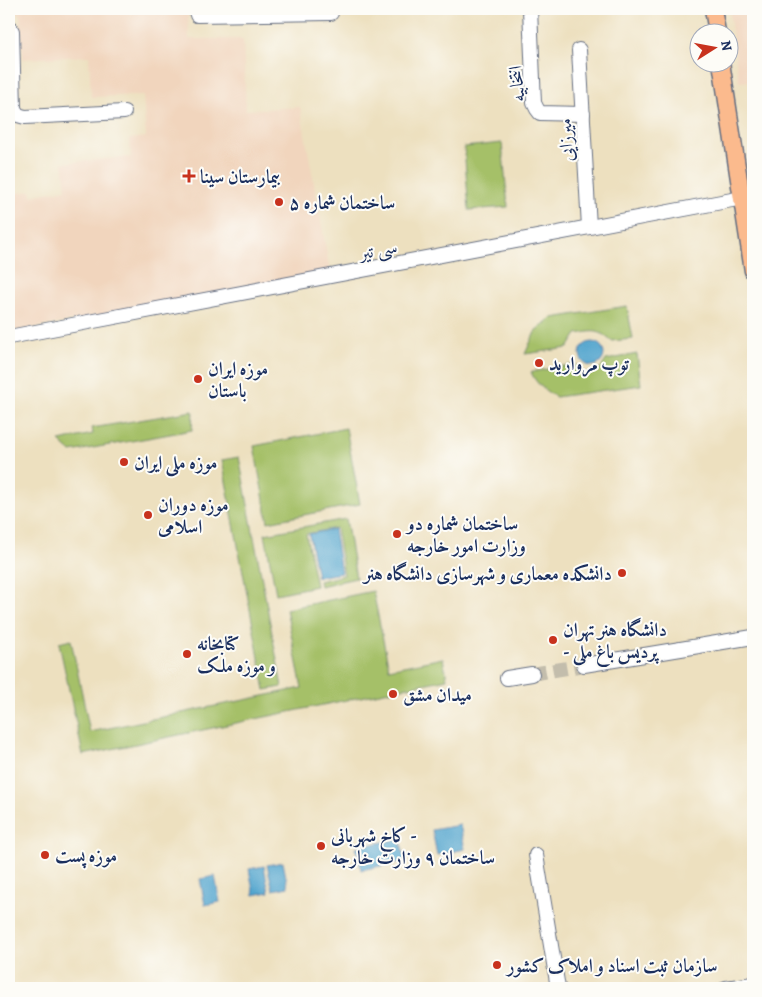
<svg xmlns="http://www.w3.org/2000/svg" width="762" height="997" font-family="Alegreya,Amiri,serif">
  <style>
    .built { fill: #f1d5bd }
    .green { fill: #a5c067; stroke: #607862 }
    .water { fill: #53a5ce; stroke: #376a96 }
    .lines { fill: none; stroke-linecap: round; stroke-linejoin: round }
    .minor-tunnel { stroke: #c3bdac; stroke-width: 14; stroke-dasharray: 14 7; stroke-linecap: butt }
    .minor-casing { stroke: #646d80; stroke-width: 16 }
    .major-casing { stroke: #646d80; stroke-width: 19 }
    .minor { stroke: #fff; stroke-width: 14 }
    .major { stroke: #fbba8d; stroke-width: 16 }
    .poi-dot { fill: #c8321e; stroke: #fdfcf7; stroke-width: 2 }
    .labels { text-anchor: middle; stroke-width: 4; stroke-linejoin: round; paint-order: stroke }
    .street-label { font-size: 19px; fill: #1b2f5e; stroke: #fdfcf7 }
    .poi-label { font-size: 19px; font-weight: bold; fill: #1b2f5e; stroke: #fdfcf7; text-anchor: start }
  </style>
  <rect width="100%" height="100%" fill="#fdfcf7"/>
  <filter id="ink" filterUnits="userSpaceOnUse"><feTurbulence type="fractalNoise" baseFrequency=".02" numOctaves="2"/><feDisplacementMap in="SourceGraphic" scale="10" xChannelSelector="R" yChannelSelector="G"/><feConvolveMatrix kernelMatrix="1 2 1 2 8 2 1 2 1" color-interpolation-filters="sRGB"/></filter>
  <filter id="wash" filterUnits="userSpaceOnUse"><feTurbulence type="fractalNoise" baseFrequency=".0096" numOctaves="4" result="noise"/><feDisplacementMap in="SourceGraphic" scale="20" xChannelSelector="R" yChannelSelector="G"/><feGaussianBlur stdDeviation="1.12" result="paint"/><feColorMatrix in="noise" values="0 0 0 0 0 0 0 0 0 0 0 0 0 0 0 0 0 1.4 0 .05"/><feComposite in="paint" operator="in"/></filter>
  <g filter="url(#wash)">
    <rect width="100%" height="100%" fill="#ede0bf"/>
    <!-- built -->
    <g class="built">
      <polygon points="9,9 188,9 189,39 243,39 246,110 300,107 331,276 9,332 9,194 31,191 32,196 66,189 63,163 131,157 130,139 146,137 143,95 91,97 89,56 23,59 20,14 9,15"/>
      <polygon points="729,9 753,9 753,81 739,82"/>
    </g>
    <!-- green -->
    <g class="green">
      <polygon points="502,143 508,207 469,210 464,147"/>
      <path d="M627 306 633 339 611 341C598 329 594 331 577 334L568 348 525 354 535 332 552 318Z"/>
      <path d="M637 354 641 385 556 397C545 391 536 384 531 372L575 364C585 380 598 374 606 360Z"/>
      <polygon points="193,411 192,430 71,452 59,441 93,434 92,428"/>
      <polygon points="346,428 360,504 268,522 254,446"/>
      <polygon points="239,457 282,687 265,690 222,460"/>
      <polygon points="346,519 356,578 320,586 319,581 344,575 336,528 306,534 316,586 276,594 265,534"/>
      <polygon points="373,591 389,669 443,658 447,679 83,755 59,643 71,640 90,732 302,688 286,609"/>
    </g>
    <!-- water -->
    <g class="water">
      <circle cx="592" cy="354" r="12"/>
      <polygon points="334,529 341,573 317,577 309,534"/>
      <polygon points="460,825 465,849 437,855 432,830"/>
      <polygon points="400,839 405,861 361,870 356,847"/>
      <polygon points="283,862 288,887 273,890 267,865"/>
      <polygon points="264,866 269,892 254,895 249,869"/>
      <polygon points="215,876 220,902 205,905 200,879"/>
    </g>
  </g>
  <g filter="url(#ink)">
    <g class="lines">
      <!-- minor-tunnel -->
      <polyline class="minor-tunnel" points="532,674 584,665"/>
      <!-- minor casing -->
      <g class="minor-casing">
        <g id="minor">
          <polyline points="196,9 197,15 331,13 331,9"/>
          <polyline points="530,9 534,103 537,109 540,113 583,114"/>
          <polyline points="9,26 12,31 14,109 18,115 25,117 124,112"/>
          <polyline points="579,50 589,227"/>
          <polyline points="9,337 753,196"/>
          <polyline points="584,665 753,637"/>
          <polyline points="507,678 532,674"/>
          <polyline points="536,855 558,988"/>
          <polyline points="726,988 753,984"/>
        </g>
      </g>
      <!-- major casing -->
      <g class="major-casing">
        <g id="major">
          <polyline points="713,9 717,32"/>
          <polyline points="721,62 753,271"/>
        </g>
      </g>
      <!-- minor -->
      <use href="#minor" class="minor"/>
      <!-- major -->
      <use href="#major" class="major"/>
    </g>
  </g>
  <!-- markers -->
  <g class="poi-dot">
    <path d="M186.5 168.5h5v5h5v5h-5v5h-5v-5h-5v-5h5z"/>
    <circle cx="279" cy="202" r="5"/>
    <circle cx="539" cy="363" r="5"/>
    <circle cx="198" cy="379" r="5"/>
    <circle cx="124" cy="462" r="5"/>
    <circle cx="148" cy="515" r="5"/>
    <circle cx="397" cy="534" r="5"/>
    <circle cx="622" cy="573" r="5"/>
    <circle cx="553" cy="640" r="5"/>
    <circle cx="187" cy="654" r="5"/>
    <circle cx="393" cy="694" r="5"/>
    <circle cx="321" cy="846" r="5"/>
    <circle cx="45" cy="855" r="5"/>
    <circle cx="497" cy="965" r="5"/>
  </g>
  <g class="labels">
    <!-- street labels -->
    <g class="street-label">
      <text transform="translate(516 84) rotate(-95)" y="7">انتخابیه</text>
      <text transform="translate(565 140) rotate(-93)" y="7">میرزایی</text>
      <text transform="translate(378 249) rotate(-11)" y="7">سی تیر</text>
    </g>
    <!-- poi labels -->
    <g class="poi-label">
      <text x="200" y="183">بیمارستان سینا</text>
      <text x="289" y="209">ساختمان شماره ۵</text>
      <text x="549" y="370">توپ مروارید</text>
      <text x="208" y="375">موزه ایران<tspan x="208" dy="22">باستان</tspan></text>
      <text x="134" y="469">موزه ملی ایران</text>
      <text x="158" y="511">موزه دوران<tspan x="158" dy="22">اسلامی</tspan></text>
      <text x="407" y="530">ساختمان شماره دو<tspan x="407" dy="22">وزارت امور خارجه</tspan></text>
      <text x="612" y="580" text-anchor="end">دانشکده معماری و شهرسازی دانشگاه هنر</text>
      <text x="563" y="636">دانشگاه هنر تهران<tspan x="563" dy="22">- پردیس باغ ملی</tspan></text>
      <text x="197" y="650">کتابخانه<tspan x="197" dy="22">و موزه ملک</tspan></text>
      <text x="403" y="701">میدان مشق</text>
      <text x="331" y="842">کاخ شهربانی -<tspan x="331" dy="22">ساختمان ۹ وزارت خارجه</tspan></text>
      <text x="55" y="862">موزه پست</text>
      <text x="507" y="972">سازمان ثبت اسناد و املاک کشور</text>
    </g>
  </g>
  <!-- margin -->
  <rect width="762" height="997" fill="none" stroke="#fdfcf7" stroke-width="30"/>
  <!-- north arrow -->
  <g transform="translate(714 48) rotate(79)"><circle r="24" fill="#fdfcf7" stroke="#a3aaba"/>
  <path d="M0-4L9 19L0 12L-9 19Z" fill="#c8321e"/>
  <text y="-8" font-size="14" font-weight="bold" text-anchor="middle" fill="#1b2f5e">N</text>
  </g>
</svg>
